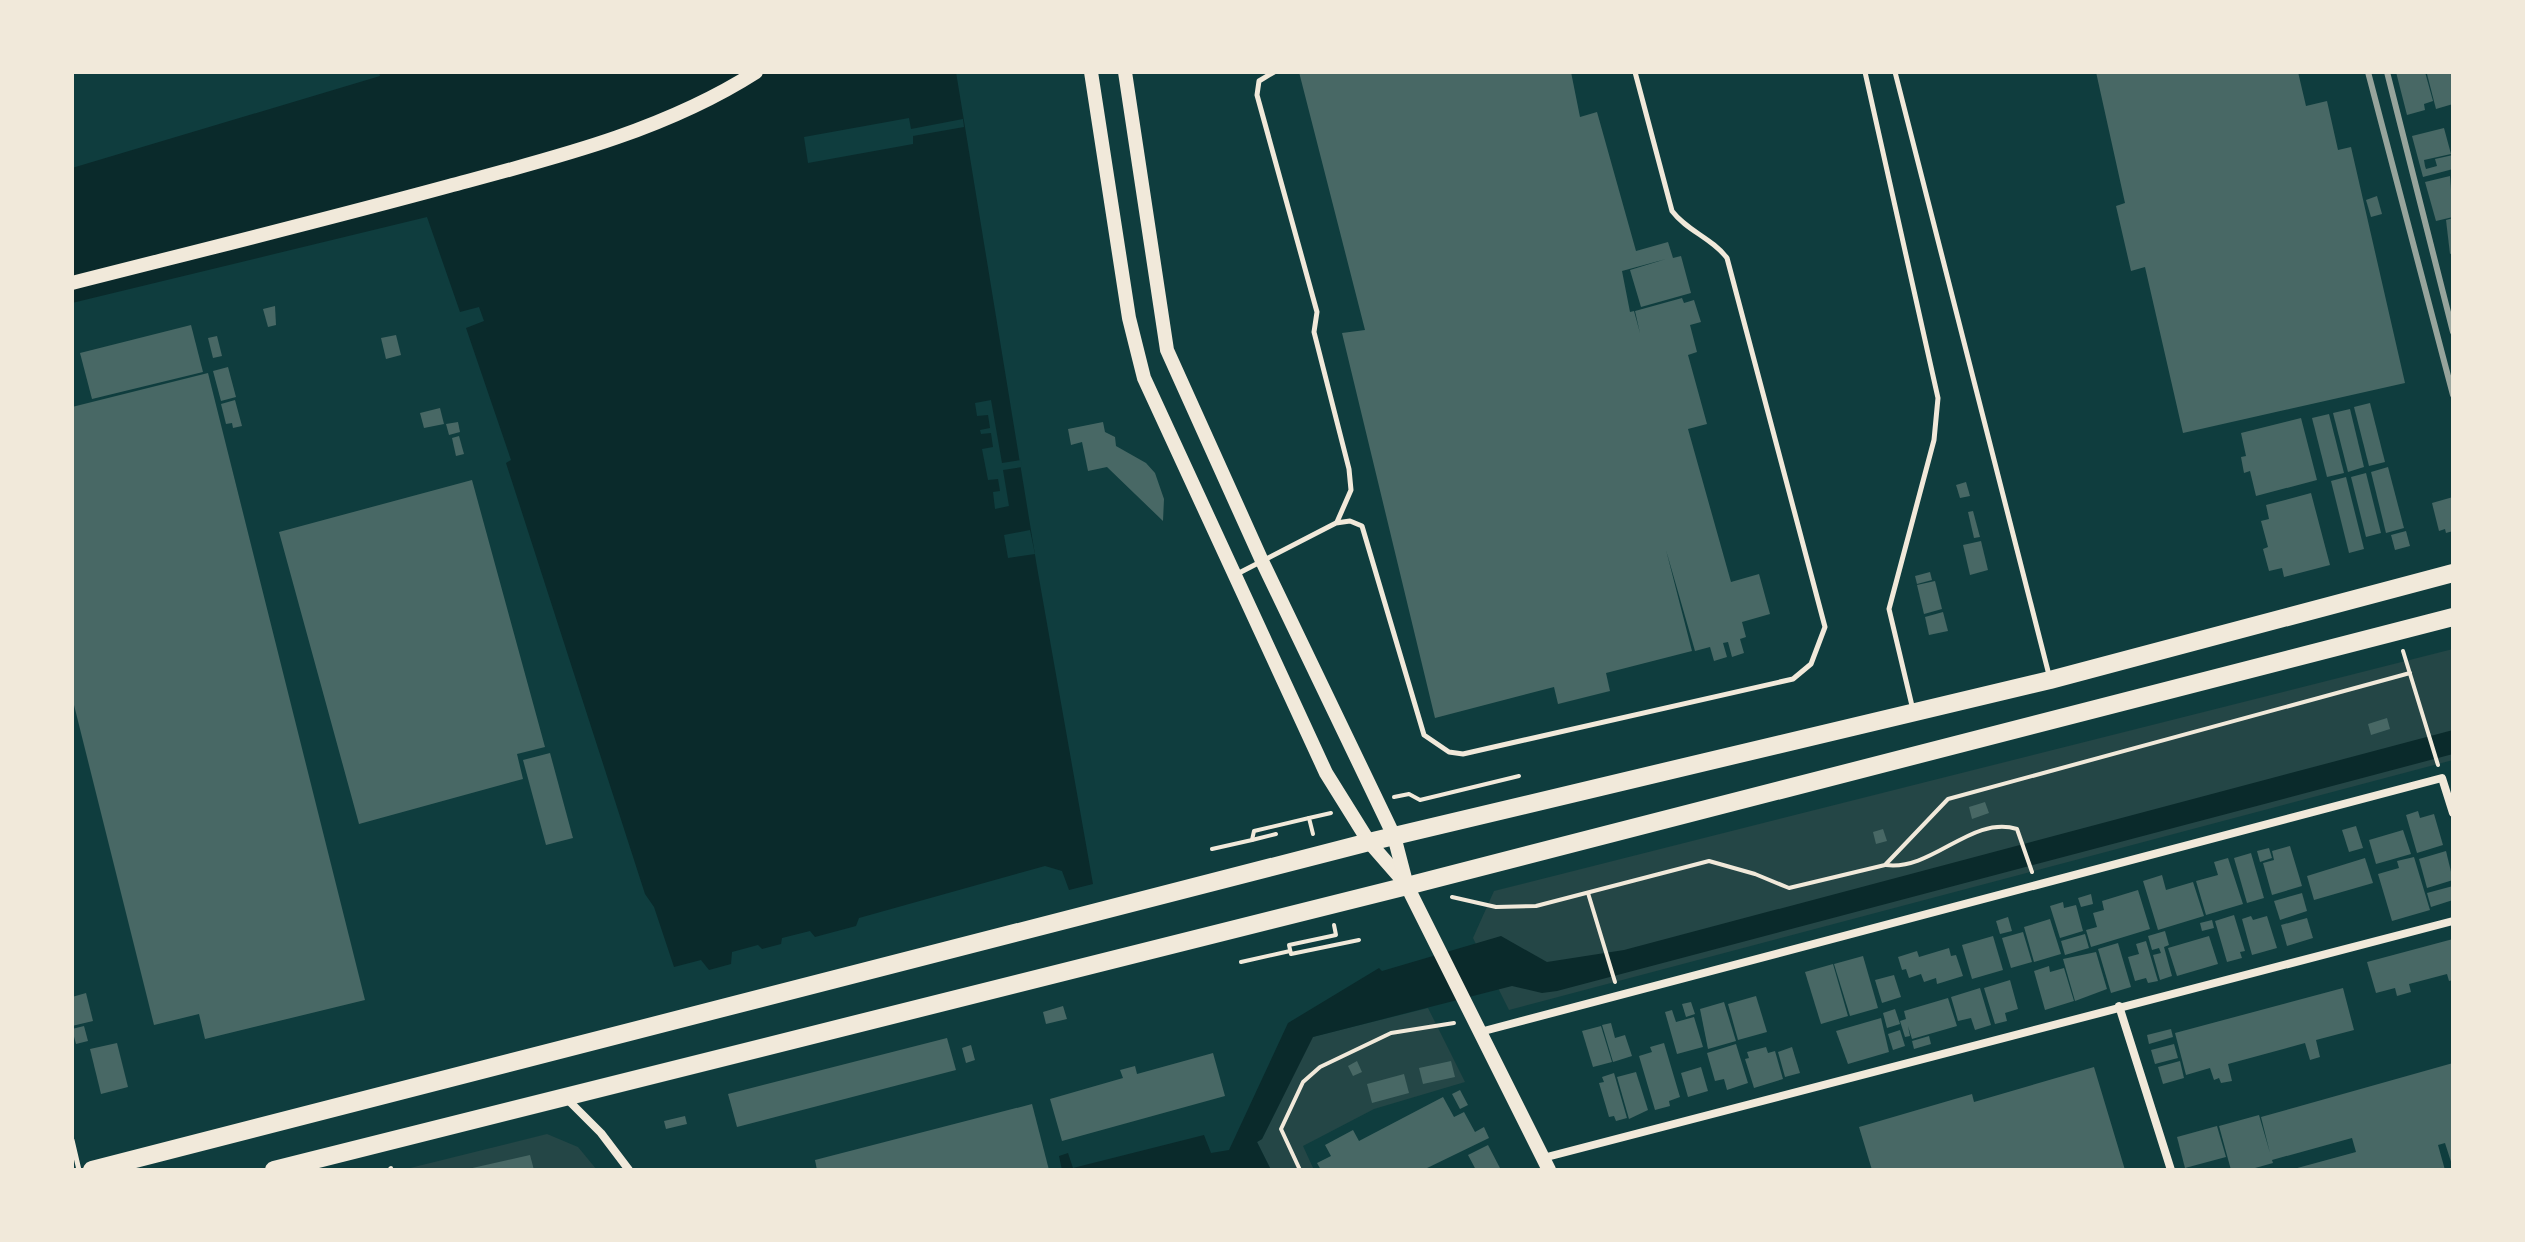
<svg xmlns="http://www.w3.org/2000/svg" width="2525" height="1242" font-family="Arial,sans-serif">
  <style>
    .green { fill: #244646 }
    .water { fill: #0a2a2b }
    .pier { fill: #0f3d3e }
    .building { fill: #486865 }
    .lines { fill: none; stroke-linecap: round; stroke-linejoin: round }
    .path { stroke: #f1e9da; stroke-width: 4 }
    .service { stroke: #f1e9da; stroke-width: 5 }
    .minor { stroke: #f1e9da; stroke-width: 8 }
    .tertiary { stroke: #f1e9da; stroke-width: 14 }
    .primary { stroke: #f1e9da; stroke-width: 18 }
    .rail { stroke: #97a49c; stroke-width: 6 }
  </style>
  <rect width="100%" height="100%" fill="#0f3d3e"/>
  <!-- green -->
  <g class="green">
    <polygon points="2453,649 2453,760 1509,1010 1473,938 1494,891"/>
    <polygon points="1428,1008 1465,1082 1374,1109 1303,1146 1314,1170 1271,1170 1257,1142 1262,1139 1312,1037"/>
    <polygon points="547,1134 578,1147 597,1170 402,1170"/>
  </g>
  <!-- water -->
  <g class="water">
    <polygon points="379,72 956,72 1037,567 1093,884 1069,890 1062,871 1045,866 859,918 856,926 815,937 810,931 782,938 781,944 762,949 758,945 732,952 731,964 709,970 701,960 674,967 654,907 645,894 506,463 511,460 466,328 484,321 479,307 460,312 427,217 72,303 72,168 380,76"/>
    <polygon points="2453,730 2453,754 1557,991 1542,993 1512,986 1313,1037 1262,1139 1257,1142 1271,1170 1062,1170 1059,1156 1068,1153 1073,1168 1204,1135 1211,1153 1229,1150 1288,1023 1379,968 1382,971 1501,936 1547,962 1624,950"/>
  </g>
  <!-- pier -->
  <g class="pier">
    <polygon points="909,118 911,129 963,119 964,127 913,136 913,144 808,163 804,137"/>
    <polygon points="991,400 1002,463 1021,460 1022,467 1003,470 1009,506 995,509 993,492 1000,491 998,479 988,480 982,449 993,447 991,433 981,434 980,430 990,428 988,415 977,416 975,403"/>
    <polygon points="1030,530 1035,554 1008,558 1004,535"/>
  </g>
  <!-- building -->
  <g class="building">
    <polygon points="1299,72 1571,72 1580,117 1597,112 1636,251 1668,242 1673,258 1681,256 1691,293 1641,307 1630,270 1666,259 1622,271 1630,312 1634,311 1640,333 1635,311 1682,298 1684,303 1694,300 1701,322 1690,325 1697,352 1688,355 1707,424 1688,429 1731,582 1759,574 1770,614 1742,622 1746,637 1740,639 1744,653 1732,657 1728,642 1723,643 1727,657 1714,661 1710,647 1695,651 1666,550 1692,651 1606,673 1610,691 1558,704 1554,687 1435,718 1342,333 1365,330"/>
    <polygon points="2096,72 2298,72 2306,106 2327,101 2338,150 2351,147 2405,383 2183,433 2145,267 2131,271 2116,206 2125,203"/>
    <polygon points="2396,72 2425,72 2433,101 2424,104 2425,110 2407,115"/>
    <polygon points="2437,72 2453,72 2453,104 2436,109 2427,74"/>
    <polygon points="2444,128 2451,154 2424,160 2425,166 2426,169 2437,166 2435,159 2453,155 2453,169 2423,177 2412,136"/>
    <polygon points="2450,176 2453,217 2436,221 2425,182"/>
    <polygon points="2377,196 2382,214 2371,217 2366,200"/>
    <polygon points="2453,218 2453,253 2450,254 2446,220"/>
    <polygon points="275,306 276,325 268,327 263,309"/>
    <polygon points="191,325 203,372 92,399 80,353"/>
    <polygon points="396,335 401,355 386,359 381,338"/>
    <polygon points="217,336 222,356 213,358 208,338"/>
    <polygon points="228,367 236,397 221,401 213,371"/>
    <polygon points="208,373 365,1000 205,1039 199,1014 154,1025 72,697 72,407"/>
    <polygon points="235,400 242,426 233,428 232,423 226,424 221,404"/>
    <polygon points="2370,403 2385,462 2369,466 2354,407"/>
    <polygon points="440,408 444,424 424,428 420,413"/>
    <polygon points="2350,409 2364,467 2348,472 2333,413"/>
    <polygon points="2329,414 2344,473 2327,477 2312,418"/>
    <polygon points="2301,418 2317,480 2256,496 2250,471 2244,473 2241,457 2246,456 2241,433"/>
    <polygon points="458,422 460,432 449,435 446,424"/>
    <polygon points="1103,422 1105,432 1115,437 1116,446 1146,463 1155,473 1164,499 1163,521 1107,467 1088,471 1082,442 1071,445 1068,429"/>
    <polygon points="459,436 464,454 456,456 452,438"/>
    <polygon points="2388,467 2404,528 2386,533 2371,472"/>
    <polygon points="2366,473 2381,533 2366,537 2351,477"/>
    <polygon points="2346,477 2364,549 2349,553 2331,481"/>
    <polygon points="472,480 545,747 517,754 523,779 359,824 279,532"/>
    <polygon points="1966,482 1970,496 1960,498 1956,485"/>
    <polygon points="2311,493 2330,565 2284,577 2282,568 2269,571 2263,549 2268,547 2261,521 2269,519 2266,505"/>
    <polygon points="2453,497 2453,531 2446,533 2445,529 2439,531 2432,503"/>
    <polygon points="1973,511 1980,537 1974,538 1968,512"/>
    <polygon points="2406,531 2410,546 2395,550 2391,535"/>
    <polygon points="1981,541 1988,570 1970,575 1963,545"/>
    <polygon points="1930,572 1932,580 1917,584 1915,576"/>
    <polygon points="1935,581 1942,609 1924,614 1917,585"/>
    <polygon points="1943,612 1948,631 1929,635 1925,617"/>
    <polygon points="2387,718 2390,729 2371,735 2368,724"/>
    <polygon points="550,753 573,838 546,845 523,760"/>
    <polygon points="1985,802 1989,813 1972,819 1969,807"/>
    <polygon points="2418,811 2420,818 2434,814 2443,845 2417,853 2406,815"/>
    <polygon points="2356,826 2363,848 2349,852 2342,830"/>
    <polygon points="1883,829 1887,841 1876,844 1873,832"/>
    <polygon points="2403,830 2411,854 2376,864 2369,840"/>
    <polygon points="2290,846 2302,886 2272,895 2263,863 2274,860 2272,851"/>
    <polygon points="2269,848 2272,858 2260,862 2257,851"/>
    <polygon points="2446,851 2453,880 2427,888 2419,859"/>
    <polygon points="2251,853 2264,898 2247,903 2234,858"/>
    <polygon points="2414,857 2430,910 2392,921 2378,874 2399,868 2397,861"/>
    <polygon points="2228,858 2243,904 2206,915 2196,881 2218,875 2214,862"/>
    <polygon points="2365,858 2373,883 2314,900 2307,876"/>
    <polygon points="2162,875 2166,890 2193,882 2204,916 2158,930 2143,881"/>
    <polygon points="2453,886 2453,900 2431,907 2427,893"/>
    <polygon points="2138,890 2150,929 2091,947 2086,930 2097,927 2093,913 2104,910 2102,901"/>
    <polygon points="2302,893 2307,911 2280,920 2274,901"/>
    <polygon points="2091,894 2093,904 2081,907 2078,898"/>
    <polygon points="2063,902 2064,908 2076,905 2083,931 2060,938 2050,906"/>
    <polygon points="2234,915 2245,951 2240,952 2242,958 2227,962 2215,921"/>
    <polygon points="2251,916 2253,920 2267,916 2277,948 2252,955 2242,919"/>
    <polygon points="2008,917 2012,931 2000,934 1996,921"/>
    <polygon points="2307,918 2313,938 2287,946 2281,925"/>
    <polygon points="2050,919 2061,954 2034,962 2024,927"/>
    <polygon points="2212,920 2214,928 2202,931 2200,923"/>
    <polygon points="2165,931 2169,945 2164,947 2172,976 2160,980 2153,955 2161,953 2159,948 2152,950 2148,936"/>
    <polygon points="2023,932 2032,962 2011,968 2002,938"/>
    <polygon points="2085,934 2089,948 2065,955 2061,941"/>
    <polygon points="1993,936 2003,970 1972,979 1962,945"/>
    <polygon points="2209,936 2218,964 2177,976 2168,948"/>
    <polygon points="2453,939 2453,980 2449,981 2447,974 2409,984 2411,992 2397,996 2395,988 2376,993 2367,962"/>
    <polygon points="2146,941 2158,981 2148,983 2146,978 2135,981 2128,957 2139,954 2136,944"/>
    <polygon points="2118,943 2131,987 2111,993 2098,949"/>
    <polygon points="1949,948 1951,956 1956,955 1963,976 1937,984 1936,978 1924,982 1921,974 1909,978 1906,969 1902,970 1898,957 1917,951 1919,957"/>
    <polygon points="2096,952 2107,989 2075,1001 2063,959"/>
    <polygon points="1863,956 1878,1008 1850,1016 1834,964"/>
    <polygon points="1833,964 1848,1016 1821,1024 1805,972"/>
    <polygon points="2049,966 2050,972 2064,968 2074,1001 2045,1010 2034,971"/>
    <polygon points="1894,975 1901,997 1882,1003 1875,980"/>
    <polygon points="2010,980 2018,1009 2005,1013 2007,1021 1995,1024 1984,988"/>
    <polygon points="1980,988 1991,1025 1975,1030 1971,1018 1958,1021 1951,997"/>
    <polygon points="2343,988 2354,1030 2316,1040 2320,1057 2310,1060 2305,1043 2228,1064 2232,1081 2221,1083 2219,1078 2214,1080 2210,1068 2186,1075 2175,1033"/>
    <polygon points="86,993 93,1021 72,1026 72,997"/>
    <polygon points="1756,996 1767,1032 1738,1040 1728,1004"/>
    <polygon points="1948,998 1957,1026 1912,1039 1908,1026 1910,1036 1905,1037 1900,1021 1906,1019 1904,1011"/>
    <polygon points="1691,1002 1695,1014 1686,1017 1682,1004"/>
    <polygon points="1724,1002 1736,1041 1708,1049 1700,1009"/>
    <polygon points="1063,1006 1067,1019 1046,1024 1043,1012"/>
    <polygon points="1895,1009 1900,1024 1887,1028 1883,1013"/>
    <polygon points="1672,1010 1676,1022 1694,1017 1703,1047 1677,1054 1665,1012"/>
    <polygon points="1881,1018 1889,1052 1848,1064 1836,1031"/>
    <polygon points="1611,1023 1615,1038 1625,1035 1632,1056 1613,1062 1602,1025"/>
    <polygon points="84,1026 88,1041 76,1044 72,1029"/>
    <polygon points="1601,1026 1612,1062 1593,1067 1582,1031"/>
    <polygon points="2171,1029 2173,1037 2149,1044 2147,1035"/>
    <polygon points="1900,1030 1905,1046 1893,1050 1888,1034"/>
    <polygon points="1929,1036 1931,1044 1914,1049 1912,1041"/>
    <polygon points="947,1038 956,1070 737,1127 728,1094"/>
    <polygon points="117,1043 128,1087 101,1094 90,1049"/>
    <polygon points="1664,1043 1680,1097 1669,1101 1670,1106 1655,1110 1639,1056 1652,1052 1650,1047"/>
    <polygon points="1736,1044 1748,1083 1727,1090 1724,1079 1715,1081 1707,1053"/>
    <polygon points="2174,1044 2178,1058 2155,1064 2151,1050"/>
    <polygon points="971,1045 975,1060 966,1063 962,1048"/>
    <polygon points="1766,1047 1768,1053 1775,1051 1783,1079 1754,1088 1745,1059 1749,1058 1747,1052"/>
    <polygon points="1792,1047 1800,1073 1785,1077 1778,1052"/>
    <polygon points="1213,1053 1225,1096 1062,1141 1050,1099 1123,1078 1120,1070 1135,1066 1137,1074"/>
    <polygon points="1357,1061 1362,1072 1353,1076 1348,1066"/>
    <polygon points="1451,1061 1455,1077 1423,1084 1419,1068"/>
    <polygon points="2180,1061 2184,1078 2163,1084 2158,1067"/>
    <polygon points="2453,1063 2453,1168 2445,1143 2438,1145 2445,1170 2290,1170 2356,1152 2352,1138 2272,1160 2273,1163 2248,1170 2231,1170 2219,1126 2259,1115 2270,1153 2261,1117"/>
    <polygon points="1701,1067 1708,1091 1688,1097 1681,1073"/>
    <polygon points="2094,1067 2125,1170 1872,1170 1859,1127 1972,1094 1974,1102"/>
    <polygon points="1636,1072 1648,1110 1629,1119 1617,1077"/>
    <polygon points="1614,1073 1627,1118 1616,1121 1614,1116 1609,1117 1599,1083 1604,1082 1602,1077"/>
    <polygon points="1404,1074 1409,1093 1372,1103 1367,1084"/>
    <polygon points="1460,1090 1468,1105 1460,1109 1452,1094"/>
    <polygon points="1443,1097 1454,1117 1464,1112 1475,1132 1484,1127 1489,1138 1423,1170 1321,1170 1317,1163 1331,1156 1325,1145 1353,1130 1359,1141"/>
    <polygon points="1032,1104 1049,1170 817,1170 815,1160"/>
    <polygon points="685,1116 687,1124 666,1129 664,1121"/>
    <polygon points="2217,1126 2226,1157 2185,1168 2177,1137"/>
    <polygon points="1488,1145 1501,1170 1476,1170 1468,1155"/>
    <polygon points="530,1155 534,1170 468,1170 468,1169"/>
  </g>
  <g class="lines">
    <!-- path -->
    <g class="path">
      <polyline points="2403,651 2438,765"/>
      <polyline points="1394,797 1409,794 1420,800 1519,776"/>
      <polyline points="1313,834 1309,818 1331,813"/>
      <polyline points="1252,840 1276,834"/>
      <polyline points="1212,849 1252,840 1254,831 1309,818"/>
      <path d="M1886 865C1933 871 1971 815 2017 829L2032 872"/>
      <polyline points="1588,893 1615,982"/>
      <polyline points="1452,897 1496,907 1536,906 1709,861 1755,874 1789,888 1885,865 1948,799 2410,673"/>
      <polyline points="1334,925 1336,935 1289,945 1291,954 1359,940"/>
      <polyline points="1241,962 1290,951"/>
      <polyline points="389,1170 391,1168"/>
      <polyline points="1300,1170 1281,1129 1303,1082 1320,1067 1391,1033 1454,1023"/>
    </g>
    <!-- service -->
    <g class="service">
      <polyline points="1274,72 1259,81 1257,95 1317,312 1314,332 1349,469 1351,490 1337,522"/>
      <polyline points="1865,72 1938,398 1934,440 1889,609 1913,710"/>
      <polyline points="1895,72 2049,675"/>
      <path d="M1237 574 1336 523 1350 521 1362 526 1424 735 1449 752 1463 754 1793 679 1811 664 1825 627 1727 258C1712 238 1687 231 1672 211L1635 72"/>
      <polyline points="72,1140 79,1170"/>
    </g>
    <!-- minor -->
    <g class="minor">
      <polyline points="2119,1006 2171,1170"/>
      <polyline points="1480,1032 2442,778 2453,813"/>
      <polyline points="565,1097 601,1133 629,1170"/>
      <polyline points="1543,1158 2453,921"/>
    </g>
    <!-- tertiary -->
    <g class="tertiary">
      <polyline points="1091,72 1129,318 1144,378 1326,773 1369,842 1404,882"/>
      <polyline points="1125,72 1167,350 1262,561 1394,836 1407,886 1549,1170"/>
      <path d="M72 283C198 251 324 220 449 186 554 158 664 131 756 72"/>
    </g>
    <!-- primary -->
    <g class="primary">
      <polyline points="92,1170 1369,842 2050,680 2453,573"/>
      <polyline points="274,1170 1407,886 2453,617"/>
    </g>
    <!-- rail -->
    <g class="rail">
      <polyline points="2368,72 2453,395"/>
      <polyline points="2387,72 2453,332"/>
    </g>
  </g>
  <!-- border -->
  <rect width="2525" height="1242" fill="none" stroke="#f1e9da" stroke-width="148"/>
</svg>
